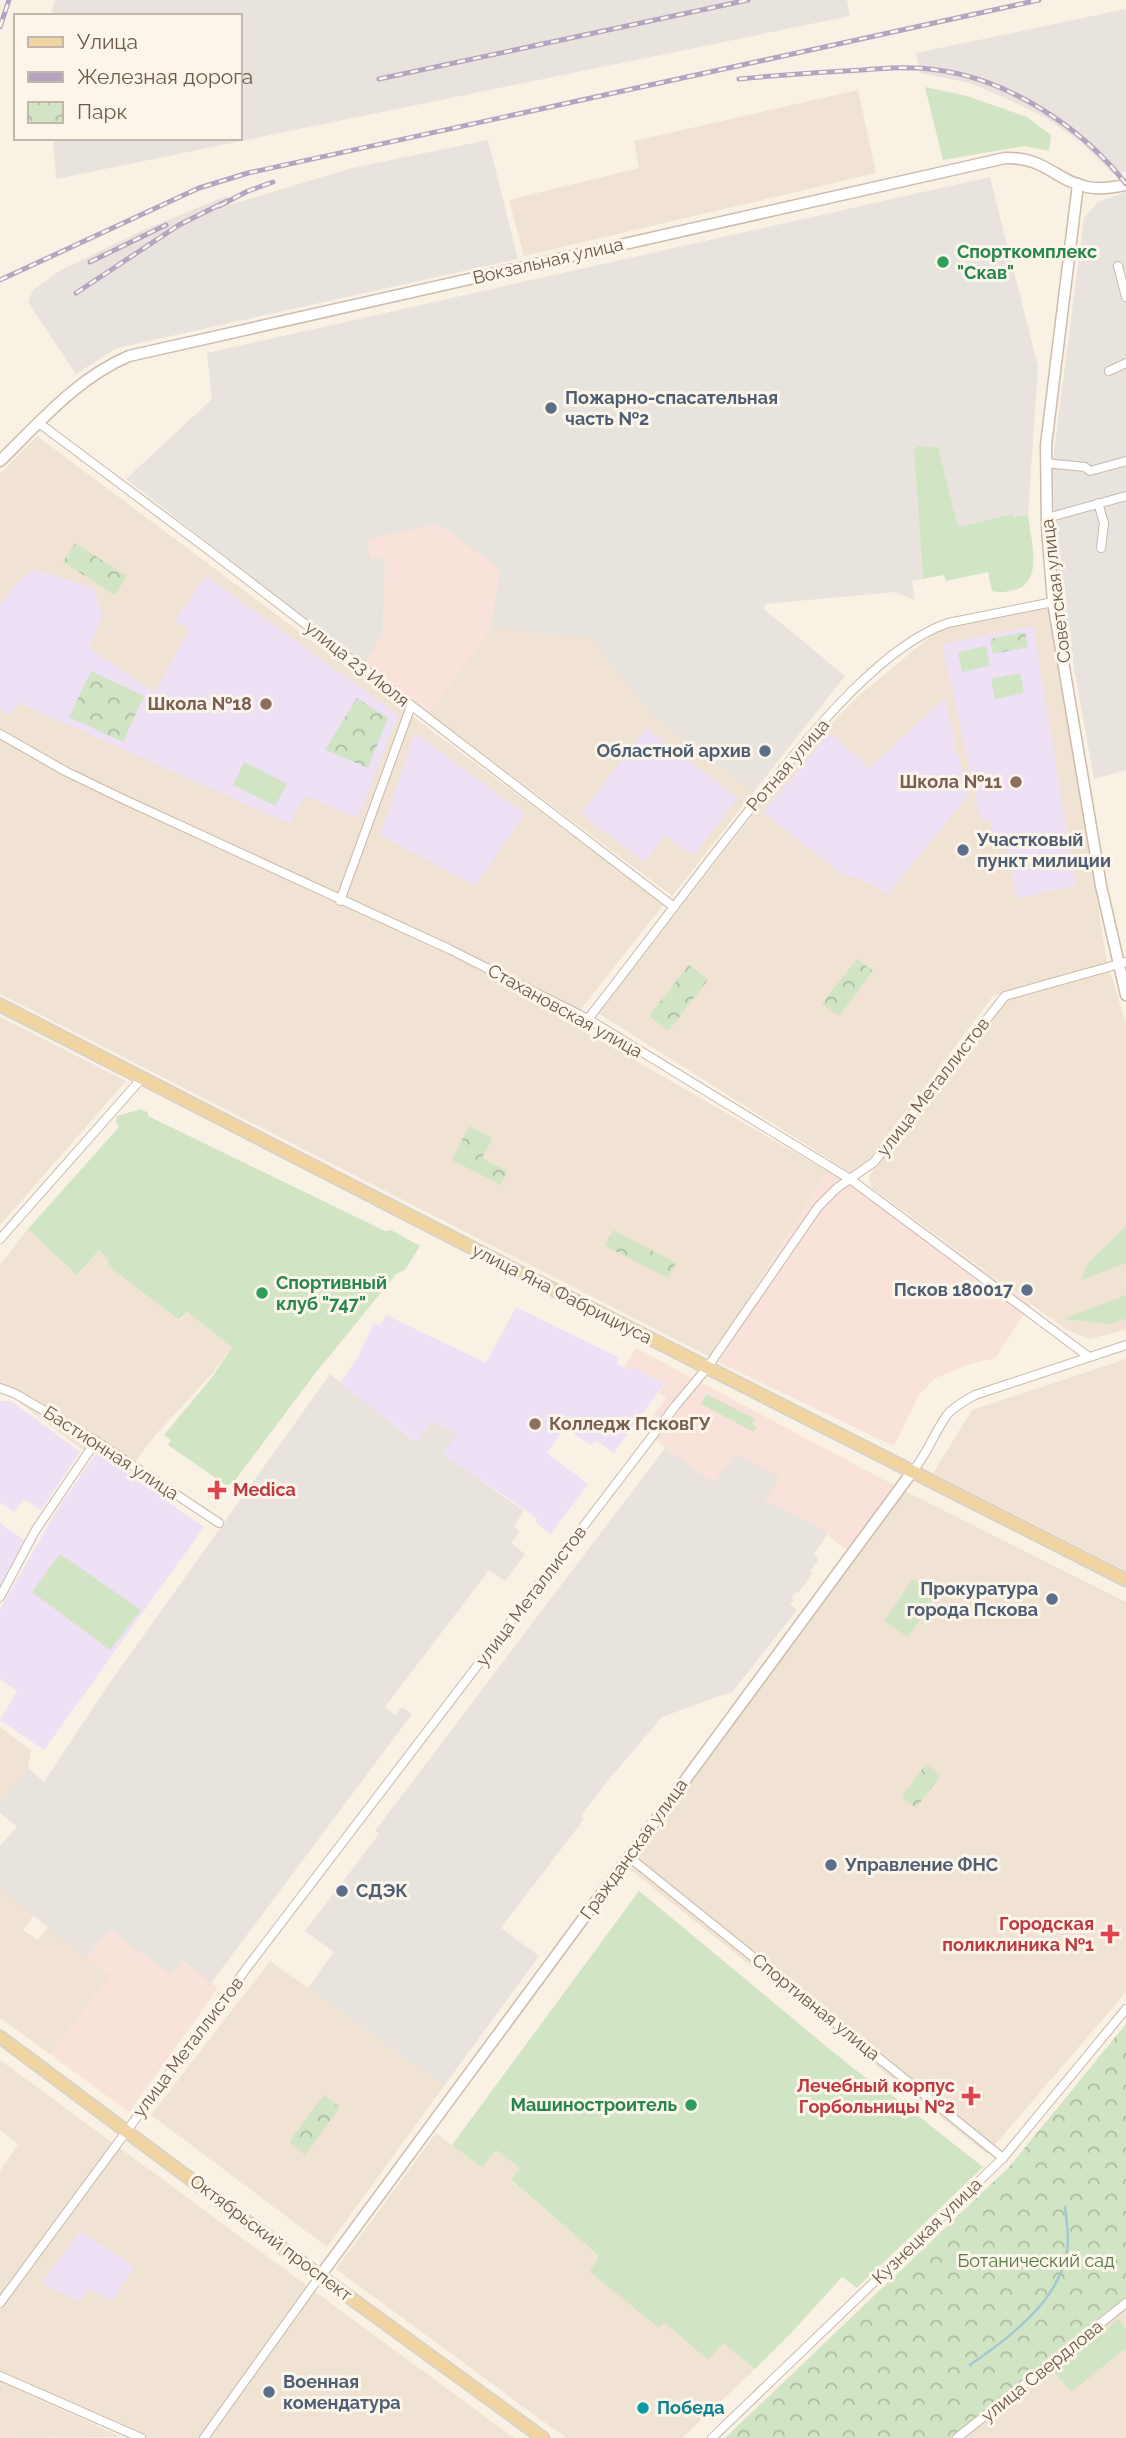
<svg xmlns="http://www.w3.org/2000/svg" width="1126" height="2438" font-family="Raleway,sans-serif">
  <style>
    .residential { fill: #f0e3d3 }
    .commercial { fill: #f8e2d9 }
    .industrial { fill: #e9e3de }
    .education { fill: #eee0f5 }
    .green { fill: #d1e4c4 }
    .park { fill: url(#park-crowns) }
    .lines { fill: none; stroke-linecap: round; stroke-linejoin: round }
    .stream { stroke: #a2c8d0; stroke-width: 2.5 }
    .street-casing { stroke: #c8b9ac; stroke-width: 10 }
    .secondary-casing { stroke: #cdbbac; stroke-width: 13 }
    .primary-casing { stroke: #d6d1cd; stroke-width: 15 }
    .street { stroke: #fff; stroke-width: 8 }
    .secondary { stroke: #fff; stroke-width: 10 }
    .primary { stroke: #f0d5a3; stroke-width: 12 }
    .rail-casing { stroke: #b4a4c0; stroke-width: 5 }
    .rail { stroke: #fcf5e9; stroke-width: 2.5; stroke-dasharray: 8; stroke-linecap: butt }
    .leisure-dot { fill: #2e9e5b; stroke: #fcf5e9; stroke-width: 2.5 }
    .service-dot { fill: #5c6f8a; stroke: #fcf5e9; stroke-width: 2.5 }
    .education-dot { fill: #8d6e63; stroke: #fcf5e9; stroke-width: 2.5 }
    .health-dot { fill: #e0444e; stroke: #fcf5e9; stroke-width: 2.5 }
    .culture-dot { fill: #0f9aa8; stroke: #fcf5e9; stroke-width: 2.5 }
    .labels { text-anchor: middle; stroke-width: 6; stroke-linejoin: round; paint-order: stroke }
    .leisure-label { font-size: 18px; font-weight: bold; fill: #27864d; stroke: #fcf5e9; text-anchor: start }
    .street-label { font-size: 18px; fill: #6e594d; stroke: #fcf5e9 }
    .service-label { font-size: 18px; font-weight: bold; fill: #4e5e75; stroke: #fcf5e9; text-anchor: start }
    .education-label { font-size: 18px; font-weight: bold; fill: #785e54; stroke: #fcf5e9; text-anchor: end }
    .health-label { font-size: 18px; font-weight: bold; fill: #be3a42; stroke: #fcf5e9; text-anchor: end }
    .park-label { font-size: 18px; fill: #567849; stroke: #fcf5e9 }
    .culture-label { font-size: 18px; font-weight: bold; fill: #0d838f; stroke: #fcf5e9; text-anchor: start }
  </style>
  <defs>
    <pattern id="park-crowns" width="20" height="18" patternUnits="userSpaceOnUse" patternTransform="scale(1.75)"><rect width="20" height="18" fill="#d1e4c4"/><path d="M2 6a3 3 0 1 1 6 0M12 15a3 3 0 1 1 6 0" fill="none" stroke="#aebca1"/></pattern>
  </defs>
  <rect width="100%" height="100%" fill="#f9f1e4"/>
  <!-- residential -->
  <g class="residential">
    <polygon points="858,90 876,173 524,256 509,200 639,168 634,141"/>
    <polygon points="37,436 664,904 570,1023 827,1171 712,1358 0,994 0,474"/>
    <polygon points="1051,608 1107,963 993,996 885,1140 871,1157 851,1173 598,1013 791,766 856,698 936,632 976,620"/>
    <polygon points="491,628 590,638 657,721 753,793 672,896 429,713"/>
    <polygon points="1110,971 1126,1024 1126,1330 1089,1339 1067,1330 872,1188 869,1179 873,1170 1004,999"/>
    <polygon points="0,1017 126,1081 0,1225"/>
    <polygon points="28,1229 76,1273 79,1273 99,1250 110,1261 108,1266 180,1321 187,1312 232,1347 211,1375 156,1434 128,1471 97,1450 83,1450 12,1397 0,1392 0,1265"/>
    <polygon points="1126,1359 1126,1571 933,1473 972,1410"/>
    <polygon points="905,1491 1126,1602 1126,1992 987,2154 628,1868"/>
    <polygon points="0,1727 31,1750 28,1768 0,1804"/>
    <polygon points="0,1889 34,1915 23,1930 38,1940 48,1927 111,1975 50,2054 0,2018"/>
    <polygon points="270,1961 444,2086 327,2247 151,2115"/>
    <polygon points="0,2060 514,2438 145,2438 0,2374 0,2171 18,2144 0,2130"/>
    <polygon points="436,2133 482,2168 496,2150 520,2168 511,2181 599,2256 659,2328 665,2322 708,2360 723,2342 755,2369 682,2438 566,2438 336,2269"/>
    <polygon points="1126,2309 1126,2438 964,2438"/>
    <polygon points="0,2382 122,2437 0,2438"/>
  </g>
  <!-- commercial -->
  <g class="commercial">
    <polygon points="438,524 500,569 491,628 429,713 364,664 383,634 385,559 370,559 367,539"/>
    <polygon points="833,1162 1031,1304 995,1358 970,1364 935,1378 919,1395 894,1446 712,1359"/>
    <polygon points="636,1348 905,1491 859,1555 843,1547 828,1535 827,1532 764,1500 752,1513 642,1430 666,1398 659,1393 664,1384 634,1368 632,1372 624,1367"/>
    <polygon points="109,1929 170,1974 181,1960 218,1988 129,2112 50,2054 110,1976 87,1958"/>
  </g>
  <!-- industrial -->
  <g class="industrial">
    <polygon points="55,0 847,0 850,16 56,179 53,138 240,138 240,16 50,16"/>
    <polygon points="1126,9 1126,172 1113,174 1082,143 1048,119 1005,98 970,83 920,73 916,53"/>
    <polygon points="488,140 518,259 117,348 76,374 28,302 33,290 61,270 141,231 226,196 229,205 352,168"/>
    <polygon points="990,177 1038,367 1028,514 1015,517 1011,514 958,527 938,447 917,446 914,451 923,579 912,581 915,600 895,592 765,604 764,609 845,676 753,793 657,721 590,638 491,628 500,569 438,524 368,539 370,559 385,558 383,634 364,664 126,479 212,399 207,353"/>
    <polygon points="1126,192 1126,770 1094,779 1055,562 1053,459 1084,218 1098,202"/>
    <polygon points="330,1374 416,1442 431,1422 458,1433 444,1454 524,1511 514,1526 520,1531 511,1543 525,1554 505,1581 489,1570 385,1707 395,1715 402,1707 412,1714 211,1983 182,1960 171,1975 109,1929 87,1958 0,1889 0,1846 17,1827 0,1813 0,1804 28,1768 44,1782 104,1691"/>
    <polygon points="665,1448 714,1483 734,1454 780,1477 765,1500 827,1532 827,1535 814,1554 819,1559 810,1571 813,1573 798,1593 796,1592 791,1598 794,1600 790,1605 797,1610 733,1691 662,1717 610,1778 581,1816 584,1819 501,1928 539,1956 444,2086 308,1988 334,1952 305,1931 379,1834 375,1831"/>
  </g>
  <!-- education -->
  <g class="education">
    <polygon points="33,569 94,588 103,616 89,648 155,693 189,630 175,620 206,576 398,715 358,818 305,796 290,824 19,703 11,715 0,710 0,605 12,588"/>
    <polygon points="1033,626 1076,886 1017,898 1002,834 993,835 989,819 981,820 942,644"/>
    <polygon points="945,698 956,745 954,751 958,754 968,796 887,895 874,885 840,873 763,812 830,733 869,768"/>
    <polygon points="646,728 738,798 693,856 665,835 644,862 581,814"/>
    <polygon points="415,733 525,814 475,886 380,835"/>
    <polygon points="516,1307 619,1358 617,1364 631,1371 634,1367 664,1384 614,1453 597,1441 590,1445 565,1427 547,1453 588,1484 551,1534 535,1522 537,1518 443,1454 458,1433 431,1422 417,1442 340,1383 358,1357 374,1323 380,1326 386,1315 486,1363"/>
    <polygon points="0,1401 11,1401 80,1452 41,1510 24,1499 14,1512 0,1502"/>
    <polygon points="97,1452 204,1527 44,1750 0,1720 17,1691 0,1679 0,1609 57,1510"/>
    <polygon points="0,1523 24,1540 0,1586"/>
    <polygon points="80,2230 134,2267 112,2301 89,2288 80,2302 42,2283"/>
  </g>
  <!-- green -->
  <g class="green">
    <polygon points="925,87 967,96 1027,117 1051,135 1049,151 1024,146 943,160"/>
    <path d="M917 446 938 447 958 527 1012 514 1015 517 1028 514C1030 537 1045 583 1014 590 1006 592 1000 593 992 591L988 572 946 581 944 575 923 579 914 451Z"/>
    <polygon points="986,646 990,666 962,672 958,652"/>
    <polygon points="1020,673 1024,693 995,699 991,679"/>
    <polygon points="244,762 287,784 275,806 233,785"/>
    <polygon points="141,1109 148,1113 148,1116 385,1231 391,1230 420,1246 405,1270 396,1274 314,1375 233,1483 226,1485 168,1445 171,1440 164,1435 213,1376 232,1347 187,1312 179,1320 107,1265 109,1261 99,1250 77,1275 28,1229 119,1127 116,1123 117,1116"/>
    <polygon points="1126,1226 1126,1263 1081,1280 1088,1263"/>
    <polygon points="1126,1295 1126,1319 1108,1324 1064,1319"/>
    <polygon points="706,1394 755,1419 752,1424 757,1427 754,1432 701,1404"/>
    <polygon points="60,1554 141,1610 110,1650 32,1592"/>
    <polygon points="913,1579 937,1595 908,1637 884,1621"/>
    <polygon points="639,1891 849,2065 873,2083 874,2081 983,2167 857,2288 842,2277 793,2331 755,2369 723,2343 708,2360 665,2323 659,2328 590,2272 599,2256 511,2180 520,2168 496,2150 482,2168 452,2145"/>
    <polygon points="1118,2319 1126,2329 1126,2348 1071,2392 1054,2371"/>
  </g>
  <!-- park -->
  <g class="park">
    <polygon points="75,543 127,576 115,595 63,562"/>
    <polygon points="1025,632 1028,647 993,654 990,639"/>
    <polygon points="91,671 144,696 123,742 69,717"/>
    <polygon points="357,698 388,718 368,768 325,750"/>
    <polygon points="857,959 873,971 839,1016 822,1004"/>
    <polygon points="689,965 708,980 668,1031 649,1016"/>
    <polygon points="469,1126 493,1138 482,1158 507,1171 501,1185 452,1160"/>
    <polygon points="613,1230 676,1263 668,1278 605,1246"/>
    <polygon points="926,1764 941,1775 916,1808 902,1797"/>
    <polygon points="1126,2024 1126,2301 957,2438 725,2438 1009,2167"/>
    <polygon points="324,2095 340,2107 305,2155 289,2142"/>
  </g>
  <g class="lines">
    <!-- stream -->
    <path class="stream" d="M970 2365C1011 2336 1067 2296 1068 2240 1068 2229 1066 2217 1065 2207"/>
    <!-- street casing -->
    <g class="street-casing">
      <g id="street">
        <polyline points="1118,266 1126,297"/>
        <polyline points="1109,371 1126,363"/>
        <polyline points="39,423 210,551 674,907"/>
        <polyline points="1045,463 1085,467 1090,471 1126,461"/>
        <polyline points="1098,503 1104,523 1101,548"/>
        <polyline points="1047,518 1126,496"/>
        <polyline points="0,734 65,771 125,800 449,949 588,1019 850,1179 1089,1357"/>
        <polyline points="340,901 411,706"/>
        <path d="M588 1019C645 946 700 871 758 799 805 742 878 647 948 623L1053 602"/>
        <polyline points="0,1239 142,1078"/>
        <polyline points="0,1388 14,1393 96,1441 219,1523"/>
        <path d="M912 1472C927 1455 934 1433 947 1415 954 1406 965 1401 975 1395L1126 1345"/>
        <polyline points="0,1597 35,1531 96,1441"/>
        <polyline points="629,1857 1003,2158"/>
        <polyline points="0,2303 249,1965 676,1405 707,1368 818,1207 837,1188 874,1162 1005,996 1126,962"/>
        <polyline points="0,2376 141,2438"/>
        <polyline points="204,2438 320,2276"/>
        <polyline points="712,2438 1003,2158 1126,2009"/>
        <polyline points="957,2438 1126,2303"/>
      </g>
    </g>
    <!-- secondary casing -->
    <g class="secondary-casing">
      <g id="secondary">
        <polyline points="1078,184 1046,445 1047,527 1053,602 1101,886 1126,995"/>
        <path d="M0 461C40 422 77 378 129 356L1005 158C1046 157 1054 180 1087 187 1100 190 1114 187 1126 185"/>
        <polyline points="320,2276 912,1472"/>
      </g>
    </g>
    <!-- primary casing -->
    <g class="primary-casing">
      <g id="primary">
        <polyline points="0,1005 527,1276 1126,1580"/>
        <polyline points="0,2037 312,2270 543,2438"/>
      </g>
    </g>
    <!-- street -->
    <use href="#street" class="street"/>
    <!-- secondary -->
    <use href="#secondary" class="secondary"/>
    <!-- primary -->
    <use href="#primary" class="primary"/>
    <!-- rail casing -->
    <g class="rail-casing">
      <g id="rail">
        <polyline points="0,27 9,0"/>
        <polyline points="379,79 748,0"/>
        <path d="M739 79C780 75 821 72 862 70 887 68 912 66 937 70 1008 79 1083 128 1126 184"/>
        <polyline points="219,206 248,191 273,182"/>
        <polyline points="90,262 166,225"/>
        <polyline points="0,280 199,188 248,173 1039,0"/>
        <polyline points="76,293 179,225 227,201"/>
      </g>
    </g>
    <!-- rail -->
    <use href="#rail" class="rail"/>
  </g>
  <!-- markers -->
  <g class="leisure-dot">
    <circle cx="943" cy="262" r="7"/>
    <circle cx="262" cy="1293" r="7"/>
    <circle cx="691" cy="2105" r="7"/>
  </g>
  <g class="service-dot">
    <circle cx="551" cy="408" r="7"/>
    <circle cx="765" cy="751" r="7"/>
    <circle cx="963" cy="850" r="7"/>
    <circle cx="1027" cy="1290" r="7"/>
    <circle cx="1052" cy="1599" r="7"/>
    <circle cx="831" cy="1865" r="7"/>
    <circle cx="342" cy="1891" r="7"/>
    <circle cx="269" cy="2392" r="7"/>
  </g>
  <g class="education-dot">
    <circle cx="266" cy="704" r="7"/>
    <circle cx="1016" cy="782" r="7"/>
    <circle cx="535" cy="1424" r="7"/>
  </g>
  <g class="health-dot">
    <path d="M213.5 1479.5h7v7h7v7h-7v7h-7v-7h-7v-7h7z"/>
    <path d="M1106.5 1923.5h7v7h7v7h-7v7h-7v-7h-7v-7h7z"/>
    <path d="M967.5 2085.5h7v7h7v7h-7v7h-7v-7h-7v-7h7z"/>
  </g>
  <circle class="culture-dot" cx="643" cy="2408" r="7"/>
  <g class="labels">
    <!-- leisure labels -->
    <g class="leisure-label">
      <text x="957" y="258">Спорткомплекс<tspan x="957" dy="21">"Скав"</tspan></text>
      <text x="276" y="1289">Спортивный<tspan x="276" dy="21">клуб "747"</tspan></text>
      <text x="677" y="2111" text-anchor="end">Машиностроитель</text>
    </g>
    <!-- street labels -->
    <g class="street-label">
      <text transform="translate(548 261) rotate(-13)" y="6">Вокзальная улица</text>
      <text transform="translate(1056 591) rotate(-97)" y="6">Советская улица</text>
      <text transform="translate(357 664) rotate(38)" y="6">улица 23 Июля</text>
      <text transform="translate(788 765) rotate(-49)" y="6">Ротная улица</text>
      <text transform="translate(565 1011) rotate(29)" y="6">Стахановская улица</text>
      <text transform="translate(933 1087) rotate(-52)" y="6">улица Металлистов</text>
      <text transform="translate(562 1294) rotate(27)" y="6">улица Яна Фабрициуса</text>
      <text transform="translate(111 1453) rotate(33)" y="6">Бастионная улица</text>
      <text transform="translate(531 1596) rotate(-53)" y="6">улица Металлистов</text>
      <text transform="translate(634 1849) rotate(-54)" y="6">Гражданская улица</text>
      <text transform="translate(816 2007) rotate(39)" y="6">Спортивная улица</text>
      <text transform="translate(188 2047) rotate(-53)" y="6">улица Металлистов</text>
      <text transform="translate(927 2231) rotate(-44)" y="6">Кузнецкая улица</text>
      <text transform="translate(271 2238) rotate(37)" y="6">Октябрьский проспект</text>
      <text transform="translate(1042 2371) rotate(-39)" y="6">улица Свердлова</text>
    </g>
    <!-- service labels -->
    <g class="service-label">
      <text x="565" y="404">Пожарно-спасательная<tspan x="565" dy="21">часть №2</tspan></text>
      <text x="751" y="757" text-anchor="end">Областной архив</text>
      <text x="977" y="846">Участковый<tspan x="977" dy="21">пункт милиции</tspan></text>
      <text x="1013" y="1296" text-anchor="end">Псков 180017</text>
      <text x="1038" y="1595" text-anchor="end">Прокуратура<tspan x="1038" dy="21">города Пскова</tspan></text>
      <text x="845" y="1871">Управление ФНС</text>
      <text x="356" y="1897">СДЭК</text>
      <text x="283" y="2388">Военная<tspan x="283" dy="21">комендатура</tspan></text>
    </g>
    <!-- education labels -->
    <g class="education-label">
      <text x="252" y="710">Школа №18</text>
      <text x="1002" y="788">Школа №11</text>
      <text x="549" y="1430" text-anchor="start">Колледж ПсковГУ</text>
    </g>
    <!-- health labels -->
    <g class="health-label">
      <text x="233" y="1496" text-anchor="start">Medica</text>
      <text x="1094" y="1930">Городская<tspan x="1094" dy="21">поликлиника №1</tspan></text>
      <text x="955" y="2092">Лечебный корпус<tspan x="955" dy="21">Горбольницы №2</tspan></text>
    </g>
    <!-- park labels -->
    <g class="park-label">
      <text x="1036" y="2267">Ботанический сад</text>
    </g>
    <!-- culture labels -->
    <g class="culture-label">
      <text x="657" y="2414">Победа</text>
    </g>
  </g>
  <!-- legend -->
  <rect x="14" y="14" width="228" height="126" fill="#fcf5e9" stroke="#c3b7ab" stroke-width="2"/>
  <rect x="28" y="37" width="35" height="10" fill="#f0d5a3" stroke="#c3b7ab" stroke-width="2"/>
  <text x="77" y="49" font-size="21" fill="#6e594d">Улица</text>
  <rect x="28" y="72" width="35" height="10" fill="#b4a4c0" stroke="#c3b7ab" stroke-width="2"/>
  <text x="77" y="84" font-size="21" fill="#6e594d">Железная дорога</text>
  <rect x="28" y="102" width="35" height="21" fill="url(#park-crowns)" stroke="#c3b7ab" stroke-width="2"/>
  <text x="77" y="119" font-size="21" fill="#6e594d">Парк</text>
</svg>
